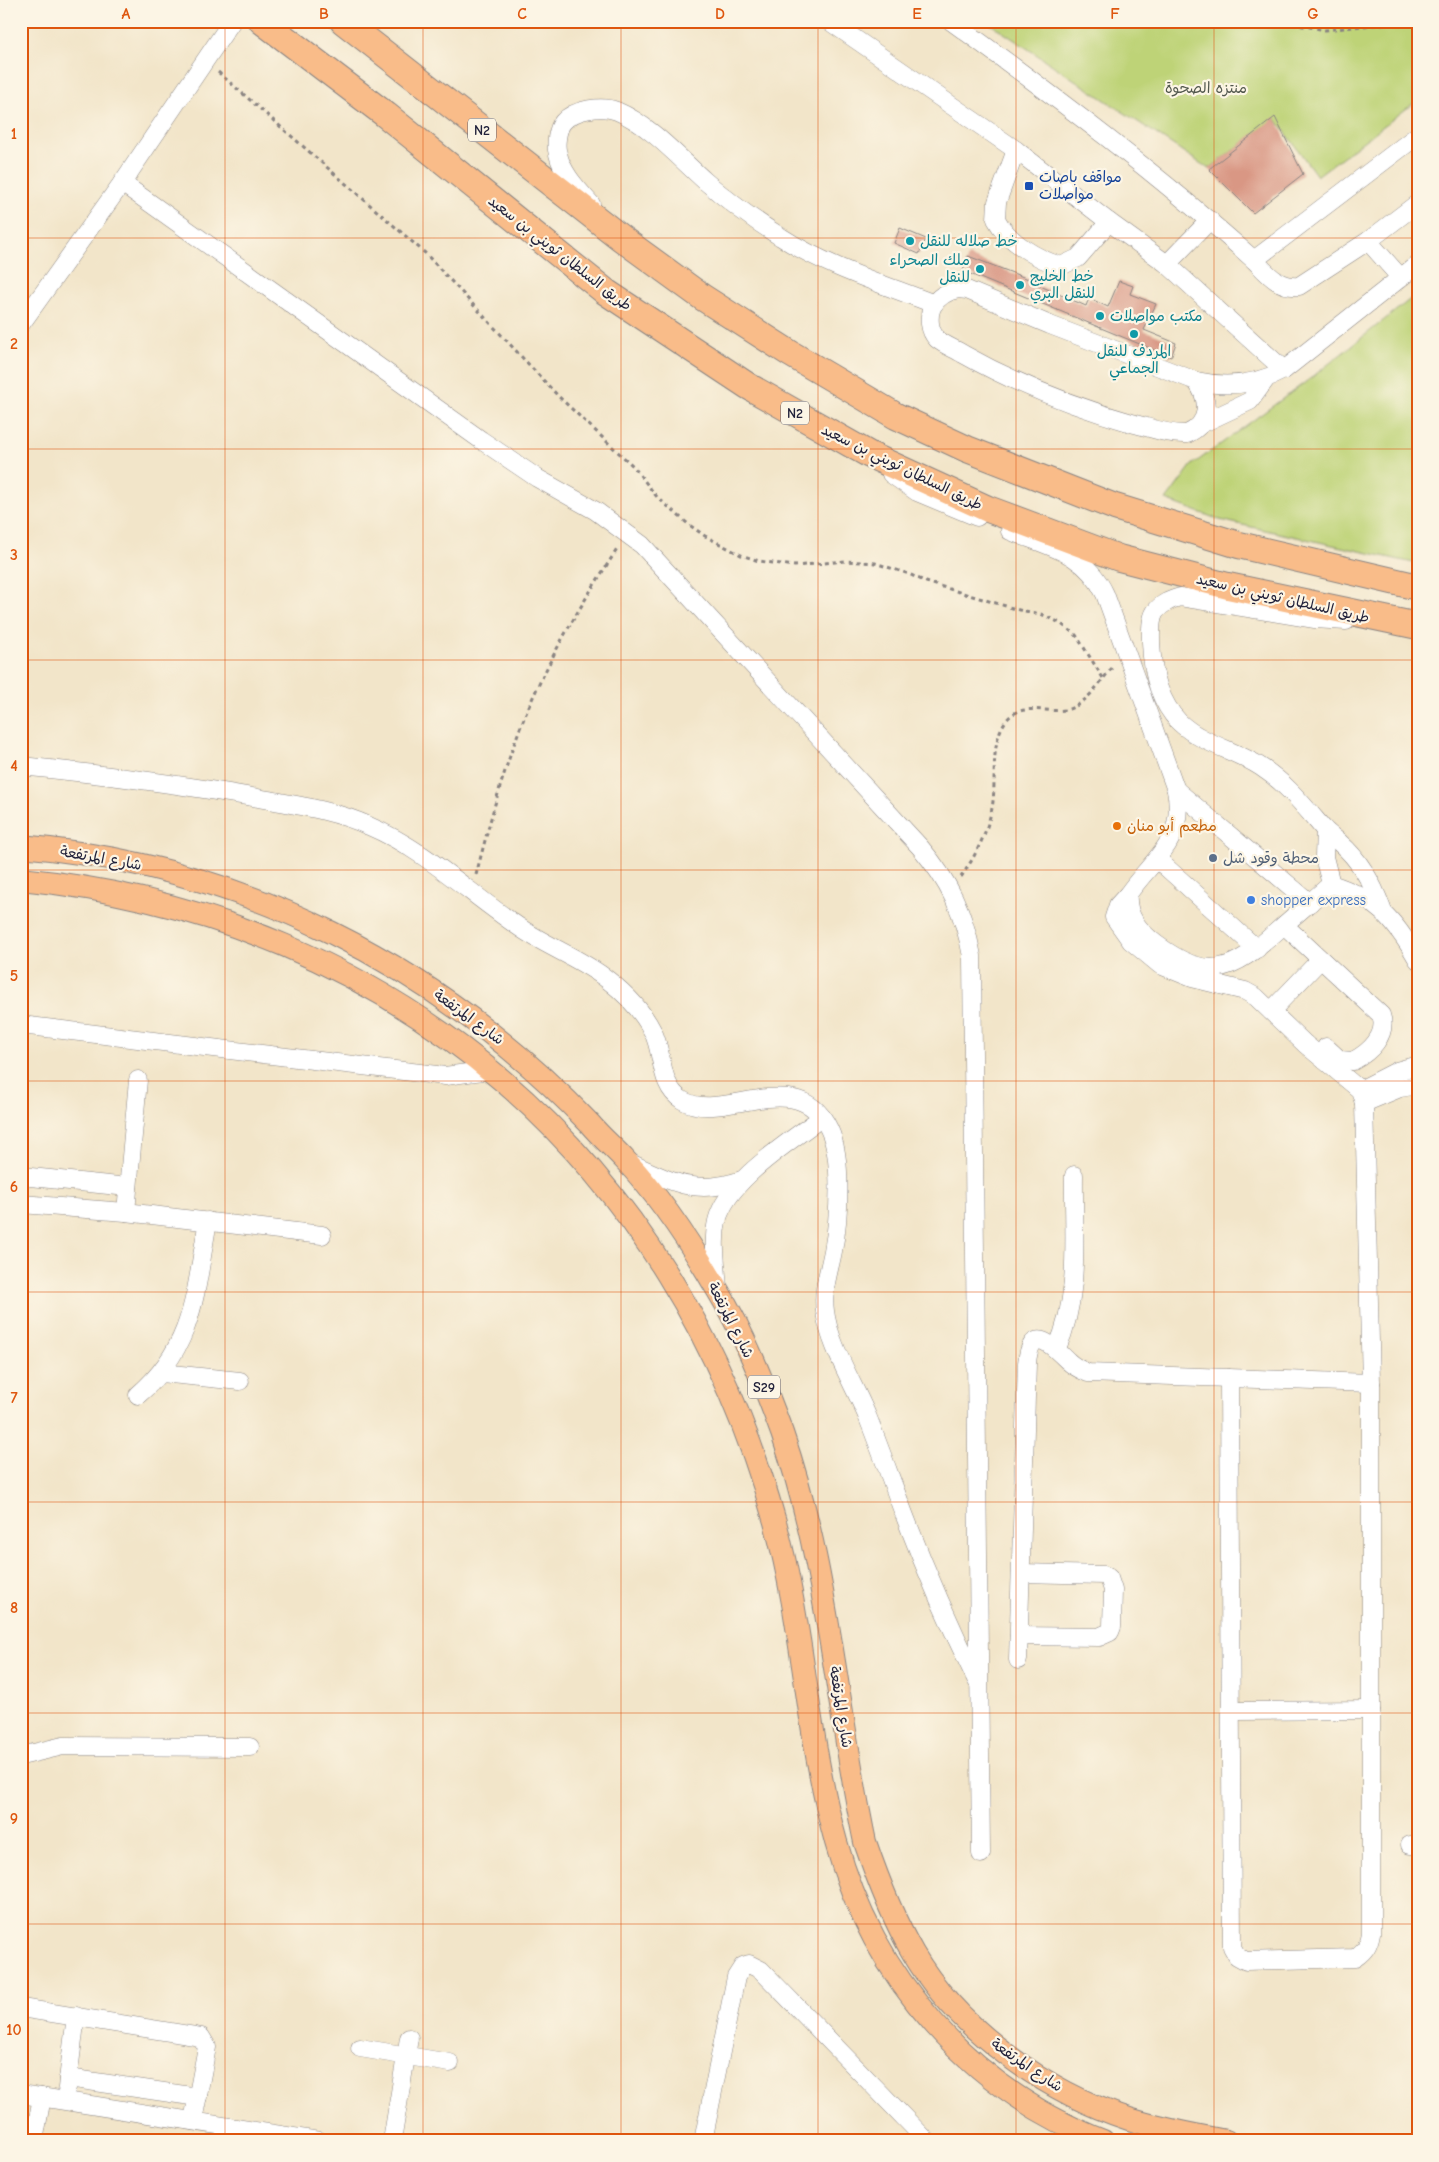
<svg xmlns="http://www.w3.org/2000/svg" width="1439" height="2162" font-family="'Comic Neue','Playpen Sans Arabic',sans-serif">
  <style>
    .green { fill: #bed377; stroke: #707a59 }
    .building { fill: #d99784 }
    .lines { fill: none; stroke-linecap: round; stroke-linejoin: round }
    .minor-casing { stroke: #8a8482; stroke-width: 19 }
    .major-casing { stroke: #8a8482; stroke-width: 24 }
    .highway-casing { stroke: #8a8482; stroke-width: 28 }
    .path { stroke: #8a8482; stroke-width: 3; stroke-dasharray: 4 4; stroke-linecap: butt }
    .minor { stroke: #fff; stroke-width: 18 }
    .major { stroke: #f9bc89; stroke-width: 22 }
    .highway { stroke: #f9bc89; stroke-width: 26 }
    .grid { fill: none; stroke: #de560e; stroke-width: 1; stroke-opacity: 0.55 }
    .transit-dot { fill: #1a4fb4; stroke: #fcf5e5; stroke-width: 2 }
    .culture-dot { fill: #0f9aa8; stroke: #fcf5e5; stroke-width: 2 }
    .food-dot { fill: #e8710a; stroke: #fcf5e5; stroke-width: 2 }
    .service-dot { fill: #5c6f8a; stroke: #fcf5e5; stroke-width: 2 }
    .shop-dot { fill: #3f7fe0; stroke: #fcf5e5; stroke-width: 2 }
    .labels { text-anchor: middle; stroke-width: 4.5; stroke-linejoin: round; paint-order: stroke }
    .shield { fill: #fcf5e5; stroke: #63616e; stroke-width: 1 }
    .shield-label { font-size: 14px; font-weight: bold; fill: #22223b }
    .park-label { font-size: 15px; fill: #51574d; stroke: #fcf5e5 }
    .transit-label { font-size: 15px; fill: #164399; stroke: #fcf5e5; text-anchor: start }
    .culture-label { font-size: 15px; fill: #0d838f; stroke: #fcf5e5; text-anchor: start }
    .street-label { font-size: 15px; fill: #22223b; stroke: #fcf5e5 }
    .food-label { font-size: 15px; fill: #c56008; stroke: #fcf5e5; text-anchor: start }
    .service-label { font-size: 15px; fill: #4e5e75; stroke: #fcf5e5; text-anchor: start }
    .shop-label { font-size: 15px; fill: #366cbe; stroke: #fcf5e5; text-anchor: start }
    .neatline { fill: none; stroke: #de560e; stroke-width: 2 }
    .grid-label { font-size: 16px; text-anchor: middle; font-weight: bold; fill: #de560e }
  </style>
  <rect width="100%" height="100%" fill="#fcf5e5"/>
  <filter id="ink" filterUnits="userSpaceOnUse"><feTurbulence type="fractalNoise" baseFrequency=".02" numOctaves="2"/><feDisplacementMap in="SourceGraphic" scale="10" xChannelSelector="R" yChannelSelector="G"/><feConvolveMatrix kernelMatrix="1 2 1 2 8 2 1 2 1" color-interpolation-filters="sRGB"/></filter>
  <filter id="wash" filterUnits="userSpaceOnUse"><feTurbulence type="fractalNoise" baseFrequency=".0096" numOctaves="4" result="noise"/><feDisplacementMap in="SourceGraphic" scale="20" xChannelSelector="R" yChannelSelector="G"/><feGaussianBlur stdDeviation="1.12" result="paint"/><feColorMatrix in="noise" values="0 0 0 0 0 0 0 0 0 0 0 0 0 0 0 0 0 1.4 0 .05"/><feComposite in="paint" operator="in"/></filter>
  <g filter="url(#wash)">
    <rect width="100%" height="100%" fill="#f2e5c9"/>
    <!-- green -->
    <g class="green">
      <polygon points="986,21 1418,21 1418,100 1317,176 1275,118 1209,169"/>
      <polygon points="1418,293 1418,564 1220,520 1166,500 1192,465 1311,378"/>
    </g>
    <g id="blocks">
      <!-- building -->
      <g class="building">
        <polygon points="1275,117 1303,174 1253,213 1209,169"/>
        <polygon points="900,228 926,239 919,254 894,243"/>
        <polygon points="968,256 1039,283 1038,285 1086,306 1089,298 1108,307 1119,281 1133,286 1130,294 1156,304 1144,330 1176,343 1171,357 963,271"/>
      </g>
    </g>
  </g>
  <g filter="url(#ink)">
    <use href="#blocks" fill-opacity="0" stroke="#8a8482" stroke-width="1"/>
    <g class="lines">
      <!-- minor casing -->
      <g class="minor-casing">
        <g id="minor">
          <polyline points="829,21 1016,150 1109,222 1167,264 1284,370"/>
          <path d="M951 21C1056 97 1158 174 1254 260"/>
          <path d="M1418 135 1254 260C1268 274 1278 288 1299 286L1368 241 1418 203"/>
          <path d="M1016 150 997 202 996 219C1008 242 1037 259 1061 266L1078 258 1109 222"/>
          <path d="M122 183 481 440 537 478 596 511 642 545 920 847C949 881 964 913 972 956L981 1854"/>
          <path d="M591 204C578 189 563 175 558 154 555 146 557 129 563 122 574 109 602 105 617 111 650 125 678 157 705 181 728 201 755 221 781 237 827 267 883 284 934 304"/>
          <polyline points="1368,241 1400,277"/>
          <polyline points="1167,264 1210,220"/>
          <path d="M959 289 967 290 1050 325 1196 381C1210 400 1211 423 1187 434 1170 435 1151 428 1135 424 1075 407 1018 385 963 354 955 349 944 345 937 339 929 331 928 317 932 307 938 296 948 291 959 289Z"/>
          <polyline points="21,324 122,183 232,21"/>
          <path d="M1196 381C1228 388 1256 385 1284 370L1418 264"/>
          <polyline points="1201,424 1250,401 1266,379"/>
          <polyline points="891,474 917,492 977,517"/>
          <path d="M1010 531C1050 547 1085 552 1105 594L1176 790C1186 841 1154 857 1128 894 1126 916 1139 931 1156 944 1209 983 1232 971 1276 932 1294 916 1313 900 1331 884"/>
          <path d="M1346 621 1315 619 1180 597C1170 600 1162 603 1155 612 1150 620 1151 633 1151 642 1152 671 1158 700 1179 722 1202 744 1235 750 1261 767 1286 783 1304 806 1323 828 1328 834 1335 838 1340 843 1361 861 1373 884 1382 909"/>
          <path d="M21 766C100 774 179 784 258 798 295 805 334 810 369 826 426 850 471 895 522 929 550 948 582 959 608 980 626 994 643 1012 653 1032 664 1054 659 1086 682 1100 722 1125 798 1063 829 1129 843 1158 839 1219 833 1251 829 1272 822 1290 825 1311 829 1345 855 1386 868 1418 881 1451 893 1485 906 1519 927 1574 951 1628 977 1681"/>
          <polyline points="1176,790 1310,903"/>
          <polyline points="1325,831 1324,857 1331,884"/>
          <polyline points="1157,859 1257,949"/>
          <path d="M1331 884C1376 898 1395 920 1418 960"/>
          <path d="M1128 894 1118 905 1114 917 1131 941 1160 965 1192 978 1245 991 1256 997 1305 1044 1360 1090 1364 1103 1371 1383V1933C1369 1945 1365 1951 1355 1958L1246 1961 1237 1956 1232 1947 1229 1378"/>
          <path d="M1284 925 1381 1015C1388 1035 1370 1052 1353 1061L1340 1060 1326 1047"/>
          <polyline points="1271,1011 1320,960"/>
          <polyline points="21,1025 445,1076 490,1070"/>
          <polyline points="1360,1090 1397,1071 1418,1065"/>
          <polyline points="1364,1103 1400,1088 1418,1085"/>
          <path d="M630 1163C673 1182 695 1196 742 1180"/>
          <polyline points="21,1176 128,1187"/>
          <polyline points="21,1204 126,1212 322,1235"/>
          <polyline points="126,1212 138,1080"/>
          <path d="M718 1290C717 1267 712 1243 717 1221 727 1180 790 1142 822 1117"/>
          <path d="M1057 1348C1081 1295 1073 1232 1074 1175"/>
          <polyline points="161,1373 240,1381"/>
          <path d="M138 1395C195 1346 195 1291 208 1221"/>
          <polyline points="1019,1636 1099,1637 1110,1632 1112,1627 1113,1590 1109,1578 1104,1575 1021,1573"/>
          <path d="M1018 1660 1027 1363C1031 1322 1052 1346 1068 1361 1074 1367 1081 1370 1088 1373L1371 1383"/>
          <polyline points="1232,1711 1371,1710"/>
          <polyline points="21,1756 63,1746 250,1747"/>
          <polyline points="1410,1845 1418,1845"/>
          <polyline points="21,2008 201,2037 207,2047 193,2121"/>
          <polyline points="360,2048 450,2063"/>
          <polyline points="68,2078 198,2097"/>
          <polyline points="67,2088 76,2016"/>
          <polyline points="21,2094 319,2141"/>
          <polyline points="34,2141 42,2097"/>
          <polyline points="392,2141 409,2038"/>
          <polyline points="703,2141 736,1977 743,1966 749,1964 761,1970 927,2141"/>
        </g>
      </g>
      <!-- major casing -->
      <g class="major-casing">
        <g id="major">
          <path d="M21 846C242 865 438 965 590 1124 601 1137 614 1148 625 1160 661 1198 691 1244 717 1289 744 1333 764 1384 782 1433 828 1565 836 1706 865 1842 878 1880 893 1919 913 1953 958 2030 1046 2092 1129 2119 1161 2129 1193 2135 1226 2141"/>
          <path d="M21 879C396 917 675 1161 775 1522 804 1627 807 1738 836 1842 873 1978 971 2090 1103 2141"/>
        </g>
      </g>
      <!-- highway casing -->
      <g class="highway-casing">
        <g id="highway">
          <polyline points="262,21 386,115 606,292 748,386 870,455 988,509 1119,558 1228,586 1418,626"/>
          <polyline points="343,21 621,238 702,297 791,354 896,416 967,449 1115,507 1239,545 1418,587"/>
        </g>
      </g>
      <!-- path -->
      <g class="path">
        <polyline points="1277,21 1325,30 1411,21"/>
        <polyline points="218,72 425,253 559,397 633,466 657,497 688,524 705,536 741,555 759,561 795,566 845,561 875,563 909,574 926,582 1019,610 1041,614 1060,623 1076,635 1103,678"/>
        <path d="M476 875C491 817 506 759 530 704 554 649 585 598 618 548"/>
        <path d="M961 877C975 857 987 833 992 808 997 782 989 746 1005 722 1020 700 1048 715 1069 709 1088 703 1100 681 1113 667"/>
      </g>
      <!-- minor -->
      <use href="#minor" class="minor"/>
      <!-- major -->
      <use href="#major" class="major"/>
      <!-- highway -->
      <use href="#highway" class="highway"/>
    </g>
  </g>
  <!-- grid -->
  <path class="grid" d="M225 21V2141M423 21V2141M621 21V2141M818 21V2141M1016 21V2141M1214 21V2141M21 238H1418M21 449H1418M21 660H1418M21 870H1418M21 1081H1418M21 1292H1418M21 1502H1418M21 1713H1418M21 1924H1418"/>
  <!-- markers -->
  <rect class="transit-dot" x="1024" y="181" width="10" height="10" rx="2.5"/>
  <g class="culture-dot">
    <circle cx="910" cy="241" r="5"/>
    <circle cx="980" cy="269" r="5"/>
    <circle cx="1020" cy="285" r="5"/>
    <circle cx="1100" cy="316" r="5"/>
    <circle cx="1134" cy="334" r="5"/>
  </g>
  <circle class="food-dot" cx="1117" cy="826" r="5"/>
  <circle class="service-dot" cx="1213" cy="858" r="5"/>
  <circle class="shop-dot" cx="1251" cy="900" r="5"/>
  <g class="labels">
    <!-- shield labels -->
    <g class="shield">
      <rect x="468" y="118.5" width="28" height="23" rx="4"/>
      <rect x="781" y="401.5" width="28" height="23" rx="4"/>
      <rect x="748" y="1375.5" width="32" height="23" rx="4"/>
    </g>
    <g class="shield-label">
      <text x="482" y="135">N2</text>
      <text x="795" y="418">N2</text>
      <text x="764" y="1392">S29</text>
    </g>
    <!-- park labels -->
    <g class="park-label">
      <text x="1206" y="93">منتزه الصحوة</text>
    </g>
    <!-- transit labels -->
    <g class="transit-label">
      <text x="1039" y="182">مواقف باصات<tspan x="1039" dy="17">مواصلات</tspan></text>
    </g>
    <!-- culture labels -->
    <g class="culture-label">
      <text x="920" y="246">خط صلاله للنقل</text>
      <text x="970" y="265" text-anchor="end">ملك الصحراء<tspan x="970" dy="17">للنقل</tspan></text>
      <text x="1030" y="281">خط الخليج<tspan x="1030" dy="17">للنقل البري</tspan></text>
      <text x="1110" y="321">مكتب مواصلات</text>
      <text x="1134" y="356" text-anchor="middle">المردف للنقل<tspan x="1134" dy="17">الجماعي</tspan></text>
    </g>
    <!-- street labels -->
    <g class="street-label">
      <text transform="translate(560 253) rotate(38)" y="5">طريق السلطان ثويني بن سعيد</text>
      <text transform="translate(902 467) rotate(26)" y="5">طريق السلطان ثويني بن سعيد</text>
      <text transform="translate(1283 598) rotate(13)" y="5">طريق السلطان ثويني بن سعيد</text>
      <text transform="translate(101 858) rotate(10)" y="5">شارع المرتفعة</text>
      <text transform="translate(469 1017) rotate(36)" y="5">شارع المرتفعة</text>
      <text transform="translate(731 1320) rotate(63)" y="5">شارع المرتفعة</text>
      <text transform="translate(841 1707) rotate(81)" y="5">شارع المرتفعة</text>
      <text transform="translate(1027 2065) rotate(34)" y="5">شارع المرتفعة</text>
    </g>
    <!-- food labels -->
    <g class="food-label">
      <text x="1127" y="831">مطعم أبو منان</text>
    </g>
    <!-- service labels -->
    <g class="service-label">
      <text x="1223" y="863">محطة وقود شل</text>
    </g>
    <!-- shop labels -->
    <g class="shop-label">
      <text x="1261" y="905">shopper express</text>
    </g>
  </g>
  <!-- margin -->
  <rect width="1439" height="2162" fill="none" stroke="#fcf5e5" stroke-width="55"/>
  <rect x="28" y="28" width="1384" height="2106" class="neatline"/>
  <g class="grid-label">
    <text x="126" y="19">A</text>
    <text x="324" y="19">B</text>
    <text x="522" y="19">C</text>
    <text x="720" y="19">D</text>
    <text x="917" y="19">E</text>
    <text x="1115" y="19">F</text>
    <text x="1313" y="19">G</text>
    <text x="14" y="139">1</text>
    <text x="14" y="349">2</text>
    <text x="14" y="560">3</text>
    <text x="14" y="771">4</text>
    <text x="14" y="981">5</text>
    <text x="14" y="1192">6</text>
    <text x="14" y="1403">7</text>
    <text x="14" y="1613">8</text>
    <text x="14" y="1824">9</text>
    <text x="14" y="2035">10</text>
  </g>
</svg>
